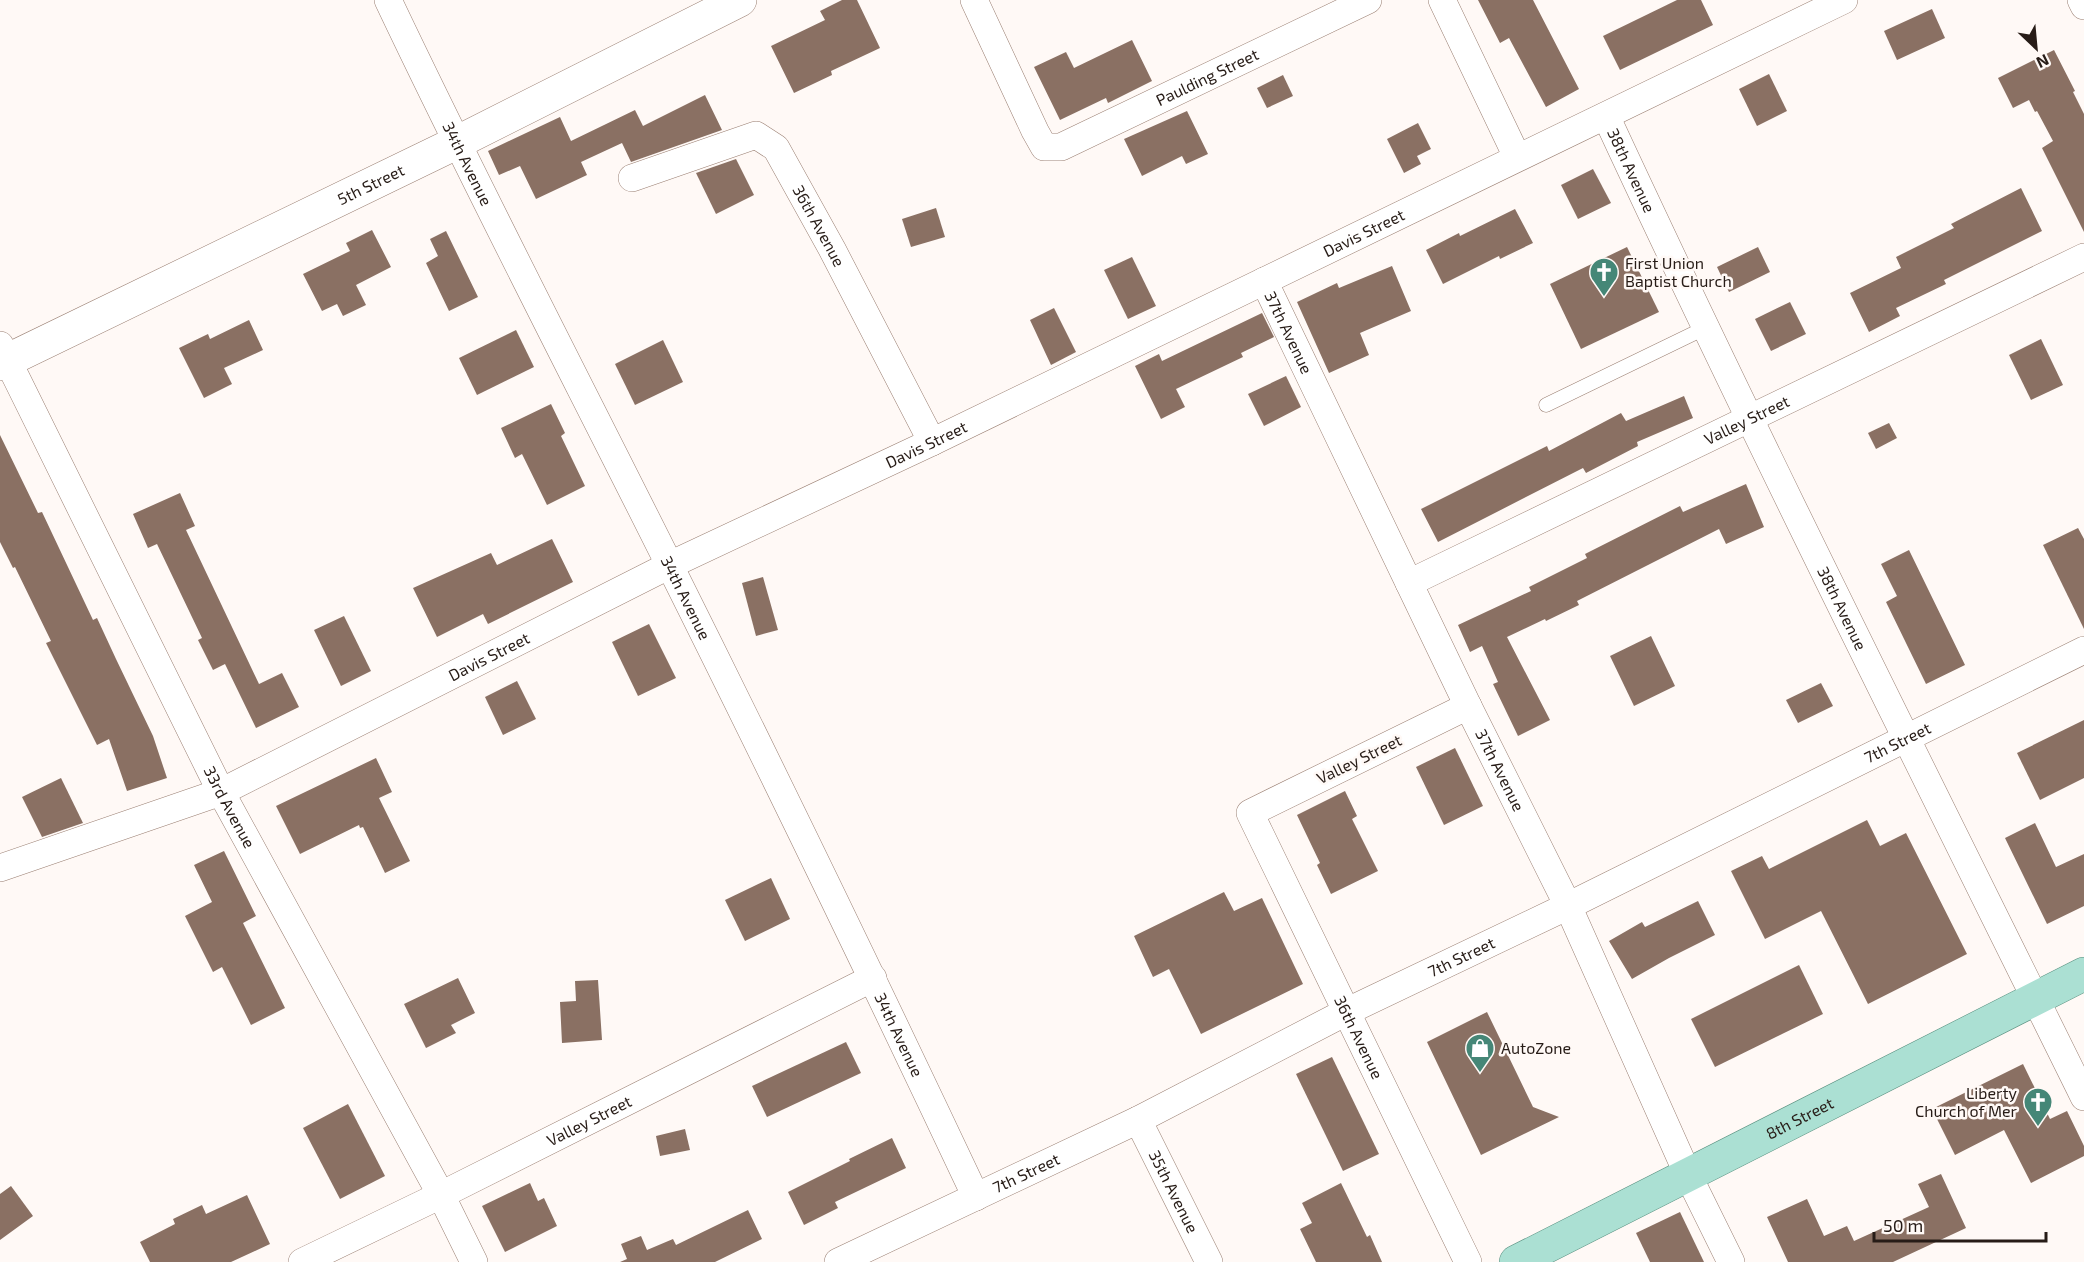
<svg xmlns="http://www.w3.org/2000/svg" width="2084" height="1262" font-family="'Exo 2',sans-serif">
  <style>
    .building { fill: #8a7063 }
    .lines { fill: none; stroke-linecap: round; stroke-linejoin: round }
    .service-casing { stroke: #9a7f72; stroke-width: 15 }
    .minor-casing { stroke: #9a7f72; stroke-width: 28 }
    .tertiary-casing { stroke: #9a7f72; stroke-width: 34 }
    .primary-casing { stroke: #588e7e; stroke-width: 34 }
    .service { stroke: #fff; stroke-width: 14 }
    .minor { stroke: #fff; stroke-width: 27 }
    .tertiary { stroke: #fff; stroke-width: 33 }
    .primary { stroke: #abe0d3; stroke-width: 33 }
    .labels { text-anchor: middle; stroke-width: 5; stroke-linejoin: round; paint-order: stroke }
    .street-label { font-size: 16px; fill: #271c17; stroke: #fff9f6 }
    .poi-label { font-size: 16px; fill: #271c17; stroke: #fff9f6; text-anchor: start }
  </style>
  <rect width="100%" height="100%" fill="#fff9f6"/>
  <!-- building -->
  <g class="building">
    <polygon points="842,0 857,0 880,48 831,71 832,75 794,93 771,46 825,20 820,11"/>
    <polygon points="1478,0 1533,0 1579,89 1546,107 1509,38 1500,43"/>
    <polygon points="1677,0 1701,0 1713,25 1620,70 1603,36"/>
    <polygon points="1932,9 1945,38 1897,60 1884,31"/>
    <polygon points="1132,40 1152,81 1108,103 1106,98 1060,120 1034,67 1066,52 1074,68"/>
    <polygon points="2054,50 2075,91 2073,92 2084,114 2084,232 2042,148 2053,141 2037,111 2035,112 2029,100 2013,108 1998,78"/>
    <polygon points="1769,74 1787,111 1757,126 1739,89"/>
    <polygon points="1283,75 1293,96 1267,108 1257,88"/>
    <polygon points="705,95 722,130 631,162 622,143 581,162 587,175 536,199 520,166 499,175 488,151 560,117 571,141 635,110 643,126"/>
    <polygon points="1187,111 1208,154 1186,164 1182,156 1142,176 1124,139"/>
    <polygon points="1418,123 1431,149 1417,156 1421,164 1404,173 1387,139"/>
    <polygon points="736,159 754,195 716,214 696,173"/>
    <polygon points="1593,169 1611,203 1578,219 1561,185"/>
    <polygon points="2021,188 2042,231 1944,280 1946,284 1896,308 1900,316 1869,332 1850,293 1901,268 1896,257 1954,228 1951,224"/>
    <polygon points="936,208 945,237 911,247 902,219"/>
    <polygon points="1515,209 1533,243 1500,259 1499,256 1443,284 1426,250 1459,233 1460,236"/>
    <polygon points="372,230 391,267 356,285 366,305 343,316 337,304 322,311 303,274 350,251 346,243"/>
    <polygon points="446,231 478,297 449,311 426,263 438,256 430,239"/>
    <polygon points="1627,247 1659,312 1581,349 1550,284"/>
    <polygon points="1758,247 1770,272 1729,292 1717,267"/>
    <polygon points="1132,257 1156,306 1128,319 1104,270"/>
    <polygon points="1392,266 1411,311 1360,333 1369,355 1329,373 1297,302 1337,283 1339,288"/>
    <polygon points="1790,302 1806,334 1771,351 1755,319"/>
    <polygon points="1054,308 1076,352 1051,365 1030,320"/>
    <polygon points="1262,313 1274,337 1241,353 1243,357 1176,389 1185,407 1161,419 1135,366 1159,354 1162,361"/>
    <polygon points="249,320 263,350 224,368 232,384 204,398 179,348 208,334 210,339"/>
    <polygon points="516,330 534,367 477,395 459,358"/>
    <polygon points="2041,339 2063,385 2031,400 2009,355"/>
    <polygon points="663,340 683,382 635,405 615,364"/>
    <polygon points="1286,376 1301,407 1264,426 1248,394"/>
    <polygon points="1684,396 1693,418 1637,442 1638,446 1586,473 1583,468 1438,542 1421,509 1547,446 1549,451 1621,413 1626,421"/>
    <polygon points="551,404 565,433 561,436 585,486 547,505 522,454 515,458 501,428"/>
    <polygon points="1889,423 1897,438 1876,449 1868,433"/>
    <polygon points="0,435 38,513 42,512 93,620 97,618 116,659 153,736 167,778 127,791 109,739 97,745 46,643 51,641 15,567 13,568 0,542"/>
    <polygon points="1746,484 1764,527 1726,544 1719,529 1577,601 1579,605 1546,621 1545,619 1507,637 1550,720 1518,736 1493,684 1498,682 1482,646 1470,652 1458,625 1531,591 1529,587 1587,558 1585,554 1680,506 1683,512"/>
    <polygon points="180,493 195,526 186,530 259,684 282,673 299,707 256,728 225,664 213,670 198,640 202,638 157,544 148,548 133,514"/>
    <polygon points="2078,528 2084,539 2084,629 2043,545"/>
    <polygon points="552,539 573,582 488,624 483,614 437,637 413,588 491,553 497,565"/>
    <polygon points="1909,550 1965,665 1926,684 1886,602 1897,596 1881,564"/>
    <polygon points="763,577 778,630 756,636 742,583"/>
    <polygon points="344,616 371,671 341,686 314,630"/>
    <polygon points="649,624 676,678 638,696 612,642"/>
    <polygon points="1651,636 1675,686 1634,706 1610,656"/>
    <polygon points="517,681 536,719 503,735 485,697"/>
    <polygon points="1821,683 1833,706 1798,723 1786,700"/>
    <polygon points="2084,720 2084,778 2040,800 2017,753"/>
    <polygon points="1455,748 1483,806 1444,825 1416,767"/>
    <polygon points="376,758 392,792 379,798 410,861 385,873 363,827 360,828 359,825 300,854 276,806"/>
    <polygon points="61,778 83,823 42,837 22,797"/>
    <polygon points="1345,791 1357,816 1352,819 1378,871 1331,894 1317,865 1320,863 1297,815"/>
    <polygon points="1867,820 1880,846 1906,833 1967,954 1868,1004 1821,911 1765,939 1731,871 1762,856 1769,869"/>
    <polygon points="2035,823 2056,867 2084,854 2084,906 2047,924 2005,838"/>
    <polygon points="224,851 256,916 243,923 285,1008 251,1025 222,967 213,972 185,916 212,902 194,865"/>
    <polygon points="771,878 790,919 745,941 725,900"/>
    <polygon points="1224,892 1234,911 1262,898 1303,984 1201,1034 1169,969 1153,977 1134,936"/>
    <polygon points="1698,901 1715,935 1669,958 1632,979 1609,941 1642,922 1645,927"/>
    <polygon points="1799,965 1823,1014 1715,1067 1691,1019"/>
    <polygon points="458,978 475,1013 451,1025 456,1033 426,1048 404,1004"/>
    <polygon points="598,980 602,1040 562,1043 560,1002 576,1001 575,981"/>
    <polygon points="1487,1012 1533,1107 1559,1117 1481,1155 1427,1042"/>
    <polygon points="846,1042 861,1073 767,1117 752,1086"/>
    <polygon points="1332,1057 1379,1154 1343,1171 1296,1074"/>
    <polygon points="2023,1064 2050,1119 2067,1111 2084,1146 2084,1156 2031,1183 2004,1130 1955,1155 1932,1109"/>
    <polygon points="348,1104 385,1176 340,1199 303,1128"/>
    <polygon points="685,1129 690,1150 660,1156 656,1136"/>
    <polygon points="892,1138 906,1168 835,1202 838,1208 804,1225 788,1192 850,1161 849,1159"/>
    <polygon points="1941,1174 1966,1228 1893,1262 1788,1262 1767,1217 1807,1199 1824,1236 1847,1226 1854,1241 1929,1207 1918,1184"/>
    <polygon points="530,1183 538,1201 544,1198 557,1226 505,1252 482,1206"/>
    <polygon points="1341,1183 1367,1237 1370,1235 1382,1262 1316,1262 1300,1229 1312,1223 1302,1203"/>
    <polygon points="11,1186 33,1216 0,1240 0,1194"/>
    <polygon points="247,1195 270,1244 231,1262 150,1262 140,1242 175,1224 173,1219 202,1205 206,1214"/>
    <polygon points="748,1210 762,1239 715,1262 620,1262 627,1259 621,1244 641,1236 647,1250 673,1239 676,1245"/>
    <polygon points="1680,1212 1704,1262 1650,1262 1636,1233"/>
  </g>
  <g class="lines">
    <!-- service casing -->
    <g class="service-casing">
      <polyline id="service" points="1546,405 1705,328"/>
    </g>
    <!-- minor casing -->
    <g class="minor-casing">
      <g id="minor">
        <path id="s1" d="M388 0C478 190 575 376 669 564 774 774 876 985 976 1197"/>
        <path id="s2" d="M974 0 1035 131 1044 147H1061L1368 0"/>
        <polyline points="1442,0 1517,157"/>
        <polyline points="2081,0 2084,6"/>
        <path id="s3" d="M1606 116C1759 446 1923 771 2084 1097"/>
        <path id="s4" d="M632 178 756 135 776 148 832 249 932 442"/>
        <path id="s5" d="M1264 281 1468 706 1568 906 1688 1175 1731 1262"/>
        <path id="s6" d="M0 345 221 792 441 1195 474 1262"/>
        <path id="s7" d="M1409 583 2084 257"/>
        <path id="s8" d="M1468 706 1250 813 1468 1262"/>
        <path id="s9" d="M0 868 221 792 670 565 932 442 1844 0"/>
        <path id="s10" d="M1138 1120 1209 1262"/>
        <path id="s11" d="M302 1262 441 1195 873 978"/>
        <path id="s12" d="M838 1262 1138 1120 1346 1012 1568 906 2084 650"/>
      </g>
    </g>
    <!-- tertiary casing -->
    <g class="tertiary-casing">
      <g id="tertiary">
        <path id="s13" d="M0 364 456 143 740 0"/>
      </g>
    </g>
    <!-- primary casing -->
    <g class="primary-casing">
      <g id="primary">
        <path id="s14" d="M1516 1262 2084 974"/>
      </g>
    </g>
    <!-- service -->
    <use href="#service" class="service"/>
    <!-- minor -->
    <use href="#minor" class="minor"/>
    <!-- tertiary -->
    <use href="#tertiary" class="tertiary"/>
    <!-- primary -->
    <use href="#primary" class="primary"/>
  </g>
  <!-- icons -->
  <defs>
    <g id="church-pin" transform="scale(1.5)"><path d="M0 17L-7.5 6A9.5 9.5 0 1 1 7.5 6Z" fill="#458777" stroke="#fff9f6"/><path d="M-1.2-6h2.4v3.5h3.3v2.4h-3.3V6h-2.4V-.1h-3.3v-2.4h3.3Z" fill="#fff"/></g>
    <g id="shop-pin" transform="scale(1.5)"><path d="M0 17L-7.5 6A9.5 9.5 0 1 1 7.5 6Z" fill="#458777" stroke="#fff9f6"/><path d="M-5-2.5h2.3a2.7 3.5 0 0 1 5.4 0H5L5.5 6h-11ZM-1.5-2.5h3a1.5 2.3 0 0 0-3 0Z" fill="#fff"/></g>
  </defs>
  <g fill-rule="evenodd">
    <use href="#church-pin" x="1604" y="272"/>
    <use href="#shop-pin" x="1480" y="1048"/>
    <use href="#church-pin" x="2038" y="1102"/>
  </g>
  <g class="labels">
    <!-- street labels -->
    <g class="street-label">
      <text dy="6" stroke="none"><textPath href="#s2" startOffset="342">Paulding Street</textPath></text>
      <text dy="6" stroke="none"><textPath href="#s1" startOffset="182">34th Avenue</textPath></text>
      <text dy="6" stroke="none"><textPath href="#s3" startOffset="60">38th Avenue</textPath></text>
      <text dy="6" stroke="none"><textPath href="#s13" startOffset="412">5th Street</textPath></text>
      <text dy="6" stroke="none"><textPath href="#s4" startOffset="244">36th Avenue</textPath></text>
      <text dy="6" stroke="none"><textPath href="#s9" startOffset="1506">Davis Street</textPath></text>
      <text dy="6" stroke="none"><textPath href="#s5" startOffset="57">37th Avenue</textPath></text>
      <text dy="6" stroke="none"><textPath href="#s7" startOffset="375">Valley Street</textPath></text>
      <text dy="6" stroke="none"><textPath href="#s9" startOffset="1020">Davis Street</textPath></text>
      <text dy="6" stroke="none"><textPath href="#s1" startOffset="668">34th Avenue</textPath></text>
      <text dy="6" stroke="none"><textPath href="#s3" startOffset="546">38th Avenue</textPath></text>
      <text dy="6" stroke="none"><textPath href="#s9" startOffset="534">Davis Street</textPath></text>
      <text dy="6" stroke="none"><textPath href="#s12" startOffset="1180">7th Street</textPath></text>
      <text transform="translate(1359 759) rotate(-26)" y="6">Valley Street</text>
      <text dy="6" stroke="none"><textPath href="#s5" startOffset="543">37th Avenue</textPath></text>
      <text dy="6" stroke="none"><textPath href="#s6" startOffset="516">33rd Avenue</textPath></text>
      <text dy="6" stroke="none"><textPath href="#s12" startOffset="694">7th Street</textPath></text>
      <text dy="6" stroke="none"><textPath href="#s1" startOffset="1154">34th Avenue</textPath></text>
      <text dy="6" stroke="none"><textPath href="#s8" startOffset="492">36th Avenue</textPath></text>
      <text dy="6" stroke="none"><textPath href="#s14" startOffset="318">8th Street</textPath></text>
      <text dy="6" stroke="none"><textPath href="#s11" startOffset="320">Valley Street</textPath></text>
      <text dy="6" stroke="none"><textPath href="#s12" startOffset="208">7th Street</textPath></text>
      <text dy="6" stroke="none"><textPath href="#s10" startOffset="80">35th Avenue</textPath></text>
    </g>
    <!-- poi labels -->
    <g class="poi-label">
      <text x="1625" y="269">First Union<tspan x="1625" dy="18">Baptist Church</tspan></text>
      <text x="1501" y="1054">AutoZone</text>
      <text x="2017" y="1099" text-anchor="end">Liberty<tspan x="2017" dy="18">Church of Mer</tspan></text>
    </g>
  </g>
  <!-- north arrow -->
  <g transform="translate(2036 48) rotate(154)" stroke="#fff9f6" stroke-width="4.5" paint-order="stroke">
  <path d="M0-4.5L10 22L0 15L-10 22Z" fill="#271c17"/>
  <text y="-9" font-size="16" font-weight="bold" text-anchor="middle" fill="#271c17">N</text>
  </g>
  <!-- scale -->
  <path d="M1874 1232v9h172v-9" fill="none" stroke="#271c17" stroke-width="3"/>
  <text x="1883" y="1232" font-size="18" fill="#271c17" stroke="#fff9f6" stroke-width="4.5" paint-order="stroke">50 m</text>
</svg>
